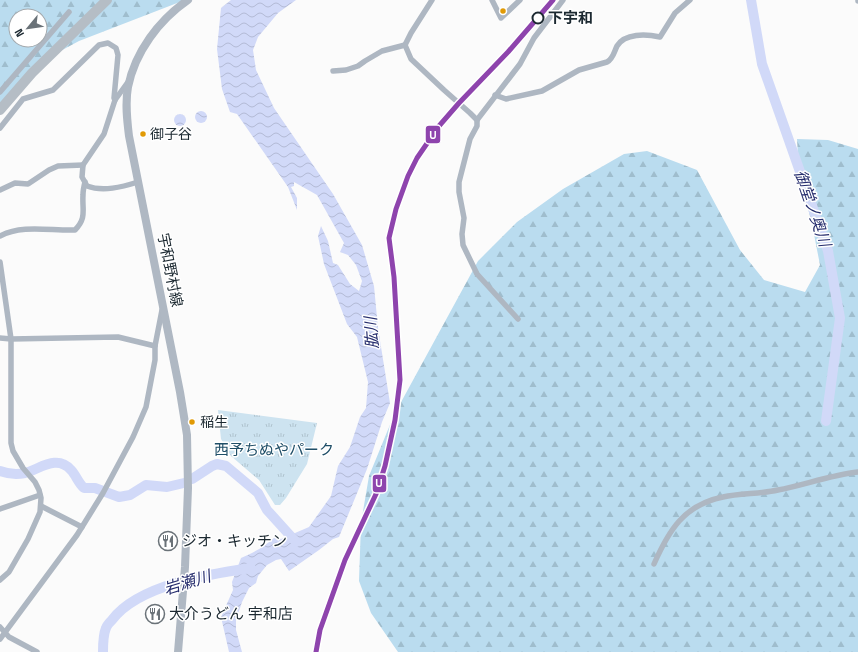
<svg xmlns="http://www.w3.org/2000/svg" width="858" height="652" font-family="'Space Grotesk','Noto Sans JP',sans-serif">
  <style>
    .forest { fill: url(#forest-firs); fill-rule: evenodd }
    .park { fill: url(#park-tufts) }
    .water { fill: url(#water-waves) }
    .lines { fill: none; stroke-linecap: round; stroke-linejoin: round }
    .river { stroke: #d1d9f8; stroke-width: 10 }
    .minor { stroke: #aeb7c2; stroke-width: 5.5 }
    .primary { stroke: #afb8c3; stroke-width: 8 }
    .motorway { stroke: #b5bdc5; stroke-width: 10 }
    .rail-1-casing { stroke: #fff; stroke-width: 8 }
    .rail-1 { stroke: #8e44ad; stroke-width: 5 }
    .bus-dot { fill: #e19a05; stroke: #fff; stroke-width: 1.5 }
    .stop-dot { fill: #fff; stroke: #1c2931; stroke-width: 2 }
    .labels { text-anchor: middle; stroke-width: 3; stroke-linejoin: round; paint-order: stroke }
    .bus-label { font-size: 14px; fill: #1c2931; stroke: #fff; text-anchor: start }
    .stop-label { font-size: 15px; font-weight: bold; fill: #1c2931; stroke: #fff; text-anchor: start }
    .street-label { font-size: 15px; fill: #1c2931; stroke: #fff }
    .park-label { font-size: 15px; fill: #1f4e67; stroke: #fff }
    .poi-label { font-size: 15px; fill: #1c2931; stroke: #fff; text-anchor: start }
    .water-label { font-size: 16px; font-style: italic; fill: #272e6e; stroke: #fff }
    .line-badge { stroke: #fff; stroke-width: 1.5 }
    .badge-label { font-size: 11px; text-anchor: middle; font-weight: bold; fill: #fff }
  </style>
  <defs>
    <pattern id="forest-firs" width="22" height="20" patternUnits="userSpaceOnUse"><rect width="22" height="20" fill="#badcef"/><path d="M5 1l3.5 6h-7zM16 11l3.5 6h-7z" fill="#9fbdcd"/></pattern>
    <pattern id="park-tufts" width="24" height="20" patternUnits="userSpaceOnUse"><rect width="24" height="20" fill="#cde3f0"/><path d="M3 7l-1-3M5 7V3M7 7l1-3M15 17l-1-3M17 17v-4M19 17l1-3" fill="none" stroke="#afc3ce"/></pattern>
    <pattern id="water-waves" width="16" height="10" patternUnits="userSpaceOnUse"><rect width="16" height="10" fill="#d1d9f8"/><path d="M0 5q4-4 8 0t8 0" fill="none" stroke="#b3bad5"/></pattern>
  </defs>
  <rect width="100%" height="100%" fill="#fbfbfb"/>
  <!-- forest -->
  <g class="forest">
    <path d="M0 0H185L79 41 53 55 0 107ZM16 16H40V40H16Z"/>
    <polygon points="797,139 828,140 858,149 858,652 398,652 371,613 359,581 361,523 369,476 394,415 478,261 517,222 563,189 624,154 647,151 697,170 740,250 764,280 805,292 820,265 812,224 799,173"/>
  </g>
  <!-- park -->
  <polygon class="park" points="218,410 317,423 307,464 286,498 280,505 275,505 259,480 231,456 221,439"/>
  <!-- water -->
  <g class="water">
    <path d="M231 0H296L278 13 258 37 253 50 256 70 274 108 333 194 362 245 374 286 378 328 390 403 382 422 367 469 339 537 333 539 319 550 289 571 281 559 276 560 267 565 258 576 256 583 249 588 242 602 236 620V630L242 652H229L221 617 233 590 232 582 241 558C255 552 266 546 277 535L281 539 309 527 331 496 338 466 350 447 360 417 366 408 368 382 357 337 347 324 324 264 318 236 321 226 328 241 333 263 338 265 350 284 359 291 362 281 356 265 348 255 340 252 344 243 317 195 294 182V186L291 187 297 198V210L288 187 237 114 230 112 222 89 217 49 221 8Z"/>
    <circle cx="201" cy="117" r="6"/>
    <circle cx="180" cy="120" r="6"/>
  </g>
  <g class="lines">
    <!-- river -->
    <g class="river">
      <polyline points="751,0 762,64 828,251 840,318 826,421"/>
      <path d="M0 471C8 474 16 475 25 473 40 469 57 454 71 470 76 475 78 483 84 488H95L119 497 130 495 146 485 167 487 184 483"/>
      <polyline points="192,479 212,466 217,464 226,466 258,493 267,510 296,542"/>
      <path d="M103 652C103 644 103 635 106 628 107 625 110 622 112 620 138 585 209 574 251 568"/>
    </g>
    <!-- minor -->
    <g class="minor">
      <polyline points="432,0 411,33 405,45 411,59 444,90 470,113 477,120 477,126 470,139 459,182 459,192 464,218 462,234 463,245 477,274 518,319"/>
      <polyline points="492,0 501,18 520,0"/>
      <polyline points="858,0 858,1"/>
      <polyline points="333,71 346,70 358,66 365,61 382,51 405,45"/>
      <path d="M128 82 115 100 104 134 83 165 82 177 87 186C103 192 122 187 138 182"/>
      <polyline points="0,92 69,12"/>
      <path d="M495 95 506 99 542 91 579 70 607 62C613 59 614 52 617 46 625 33 646 34 660 37L675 13 690 0"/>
      <polyline points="477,120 520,64 534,38 563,0"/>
      <polyline points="0,128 23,99 53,90 99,45 108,43 116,48 118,55 114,98 115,100"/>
      <polyline points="0,190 15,183 28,184 49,170 58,166 83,165"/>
      <path d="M0 236C22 224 51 231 75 230 87 218 82 210 83 195 83 190 84 186 85 182"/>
      <polyline points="0,262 11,339 11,443 13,451 23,468 35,482 39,490 41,498 40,512 28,539 9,572 0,580"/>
      <polyline points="0,338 11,339 118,337 155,346"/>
      <polyline points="41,506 82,527"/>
      <polyline points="0,509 40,495"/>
      <path d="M654 564C669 530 684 505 723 497 740 493 760 494 778 490 804 485 831 475 858 472"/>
      <polyline points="0,627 9,637 37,652"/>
      <polyline points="0,639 77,535 103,493 133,437 146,407 155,360 155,346 162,310"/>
    </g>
    <!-- primary -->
    <path class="primary" d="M178 652 185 567 188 488 187 435 180 392 129 136C127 120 125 103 128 87 135 52 159 20 188 0"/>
    <!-- motorway -->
    <polyline class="motorway" points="0,110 32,73 107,0"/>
    <!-- rail-1 casing -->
    <g class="rail-1-casing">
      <polyline id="rail-1" points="316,652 320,630 345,560 376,494 385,466 395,420 400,380 394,277 389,238 396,209 408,176 417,158 439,126 459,103 508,52 553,0"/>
    </g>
    <!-- rail-1 -->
    <use href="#rail-1" class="rail-1"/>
  </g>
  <!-- icons -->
  <defs>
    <g id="restaurant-ring" transform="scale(1)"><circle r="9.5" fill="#fff" stroke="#6a7278" stroke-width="1.5"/><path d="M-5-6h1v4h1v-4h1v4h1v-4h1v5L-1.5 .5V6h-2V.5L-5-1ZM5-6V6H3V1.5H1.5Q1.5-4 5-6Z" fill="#6a7278"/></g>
  </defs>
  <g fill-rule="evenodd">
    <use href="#restaurant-ring" x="168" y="541"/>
    <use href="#restaurant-ring" x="155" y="614"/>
  </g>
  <!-- markers -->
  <g class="bus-dot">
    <circle cx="503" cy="11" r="3.5"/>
    <circle cx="143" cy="134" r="3.5"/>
    <circle cx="192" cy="422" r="3.5"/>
  </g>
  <circle class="stop-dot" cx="538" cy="18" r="5.5"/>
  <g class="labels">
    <!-- bus labels -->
    <g class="bus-label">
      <text x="150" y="139">御子谷</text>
      <text x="200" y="427">稲生</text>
    </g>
    <!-- stop labels -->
    <g class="stop-label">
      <text x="548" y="23">下宇和</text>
    </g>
    <!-- street labels -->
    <g class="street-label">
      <text transform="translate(170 270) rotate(79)" y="5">宇和野村線</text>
    </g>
    <!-- park labels -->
    <g class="park-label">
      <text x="274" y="455">西予ちぬやパーク</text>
    </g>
    <!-- poi labels -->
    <g class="poi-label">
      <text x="182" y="546">ジオ・キッチン</text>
      <text x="169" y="619">大介うどん 宇和店</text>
    </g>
    <!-- water labels -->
    <g class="water-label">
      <text transform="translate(813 208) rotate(71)" y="6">御堂ノ奥川</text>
      <text transform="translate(371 333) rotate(-94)" y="6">肱川</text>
      <text transform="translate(187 582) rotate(-17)" y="6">岩瀬川</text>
    </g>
  </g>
  <g class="line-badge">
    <rect x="425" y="125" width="16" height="19" rx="4" fill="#8e44ad"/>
    <rect x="372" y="474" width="15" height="19" rx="4" fill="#8e44ad"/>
  </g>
  <g class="badge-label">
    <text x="433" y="139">U</text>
    <text x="379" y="487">U</text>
  </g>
  <!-- north arrow -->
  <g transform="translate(28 28) rotate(241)"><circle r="19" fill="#ffffff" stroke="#a4a9ad"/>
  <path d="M0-3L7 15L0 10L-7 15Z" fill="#6a7278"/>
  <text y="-6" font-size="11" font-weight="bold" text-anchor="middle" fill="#1c2931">N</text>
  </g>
</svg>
